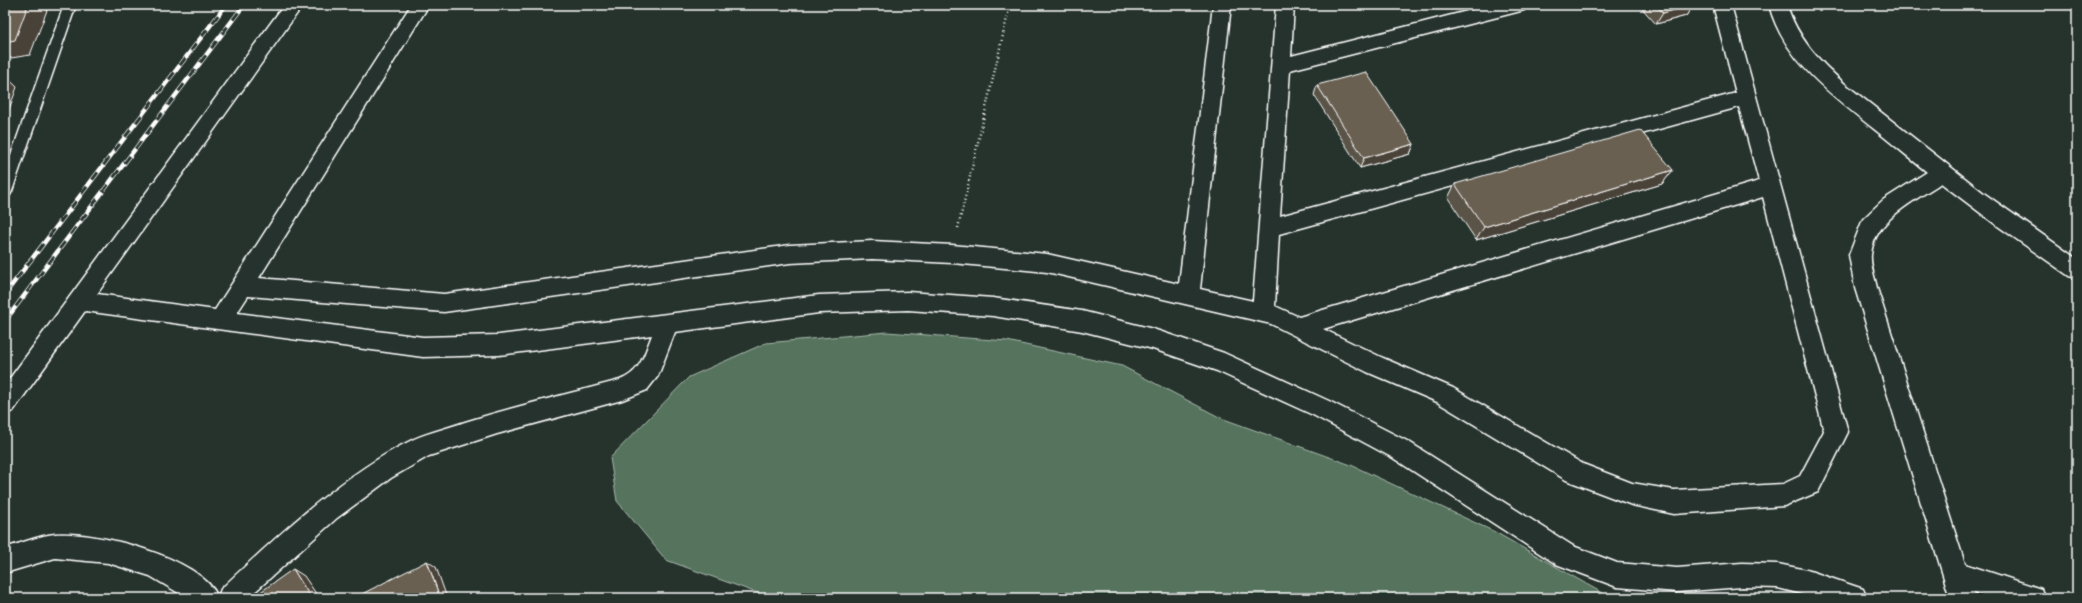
<svg xmlns="http://www.w3.org/2000/svg" width="2082" height="603" font-family="'Gochi Hand',sans-serif">
  <style>
    .green { fill: #54735d; stroke: #aab9ae }
    .lines { fill: none; stroke-linecap: round; stroke-linejoin: round }
    .service-casing { stroke: #fff; stroke-width: 3 }
    .minor-casing { stroke: #fff; stroke-width: 3 }
    .path { stroke: #fff; stroke-width: 2.5; stroke-dasharray: 1 3; stroke-linecap: butt }
    .service { fill: #26332d; fill-rule: evenodd }
    .minor { fill: #26332d; fill-rule: evenodd }
    .rail-casing { stroke: #fff; stroke-width: 4.5 }
    .rail { stroke: #26332d; stroke-width: 3; stroke-dasharray: 9; stroke-linecap: butt }
    .wall { fill: #5a5346; stroke: #fff }
    .shaded-wall { fill: #4a4339; stroke: #fff }
    .building { fill: #696051; stroke: #fff }
  </style>
  <rect width="100%" height="100%" fill="#26332d"/>
  <filter id="ink" filterUnits="userSpaceOnUse"><feTurbulence type="fractalNoise" baseFrequency=".025" numOctaves="2"/><feDisplacementMap in="SourceGraphic" scale="8" xChannelSelector="R" yChannelSelector="G"/><feConvolveMatrix kernelMatrix="1 2 1 2 8 2 1 2 1" color-interpolation-filters="sRGB"/></filter>
  <g filter="url(#ink)">
    <!-- green -->
    <polygon class="green" points="887,332 1007,341 1122,366 1221,418 1351,465 1495,532 1611,598 771,598 666,560 617,501 610,458 689,377 766,343"/>
    <g class="lines">
      <!-- service casing -->
      <g class="service-casing">
        <polygon id="service" points="64,5 76,5 12,191 10,195 5,196 5,172"/>
      </g>
      <!-- minor casing -->
      <g class="minor-casing">
        <g id="minor">
          <path d="M284 5H303L97 294 215 310 411 5H429L259 278 444 294 790 245 872 241 952 245 1047 254 1179 284 1213 5H1231L1200 289 1253 301 1276 5H1294L1291 56 1491 5H1526L1524 10 1517 12 1290 70 1280 216 1736 93 1713 5H1731L1848 432 1818 492 1784 506 1674 514 1632 505 1566 480 1437 402 1367 372 1271 324 1047 272 952 263 872 259 790 263 444 312 248 296 237 313 423 337 499 335 819 295 908 292 993 298 1082 311 1153 329 1224 353 1329 401 1409 442 1573 546 1617 563 1677 568 1742 563 1778 564 1807 570 1863 589 1867 598H1817L1778 588 1742 587 1677 592 1617 587 1556 564 1393 458 1313 415 1217 371 1153 349 1082 331 993 316 908 310 819 313 675 332 658 376 647 390 622 400 497 434 429 456 391 478 337 518 248 598H187L150 576 108 563 55 558 5 573V548L11 546C25 542 41 535 55 534 96 531 201 557 218 597L221 589C276 537 345 472 414 439 430 432 448 428 465 422 516 406 568 394 620 380 641 372 644 355 652 335L499 355 423 357 85 311 13 411 5 414V385ZM1739 107 1759 181 1299 317 1275 306 1279 234ZM1763 197 1824 431 1800 476 1783 484 1674 490 1632 483 1583 464 1453 388 1383 358 1323 329Z"/>
          <path d="M1769 5H1787C1797 38 1820 62 1845 84L1985 194 2077 259V279L2069 276 1995 224 1941 183C1915 201 1874 219 1871 255 1870 265 1875 278 1877 288L1965 564 2041 589 2045 598H1992L1974 592 1976 598H1950L1855 288 1849 255 1863 219 1883 200 1927 172C1909 158 1892 143 1874 129 1832 95 1784 61 1769 5Z"/>
        </g>
      </g>
      <!-- path -->
      <polyline class="path" points="958,228 1010,5"/>
      <!-- service -->
      <use href="#service" class="service"/>
      <!-- minor -->
      <use href="#minor" class="minor"/>
      <!-- rail casing -->
      <g class="rail-casing">
        <g id="rail">
          <polyline points="5,294 226,5"/>
          <polyline points="5,321 244,5"/>
        </g>
      </g>
      <!-- rail -->
      <use href="#rail" class="rail"/>
    </g>
    <!-- wall -->
    <g class="wall">
      <polygon points="1639,5 1693,5 1686,16 1656,24"/>
      <polygon points="1317,85 1414,144 1410,154 1360,168 1314,95"/>
      <polygon points="1673,170 1662,184 1476,240 1448,198 1455,184"/>
    </g>
    <!-- shaded-wall -->
    <g class="shaded-wall">
      <polygon points="28,5 49,5 30,55 5,59 5,42"/>
      <polygon points="1693,5 1686,16 1656,24 1663,13"/>
      <polygon points="5,76 17,87 5,121"/>
      <polygon points="1414,144 1410,154 1360,168 1364,158"/>
      <polygon points="1673,170 1662,184 1476,240 1484,227"/>
      <polygon points="427,561 436,567 447,598 440,598"/>
      <polygon points="293,569 304,576 319,598 311,598"/>
    </g>
    <!-- building -->
    <g class="building">
      <polygon points="5,5 28,5 15,40 5,42"/>
      <polygon points="1656,5 1693,5 1663,13"/>
      <polygon points="1366,72 1414,144 1364,158 1317,85"/>
      <polygon points="1640,130 1673,170 1484,227 1455,184"/>
      <polygon points="427,561 440,598 354,598"/>
      <polygon points="293,569 311,598 252,598"/>
    </g>
  </g>
  <!-- margin -->
  <rect width="2082" height="603" fill="none" stroke="#26332d" stroke-width="20"/>
  <rect x="10" y="10" width="2062" height="583" fill="none" stroke="#fff" stroke-width="1.5" filter="url(#ink)"/>
</svg>
